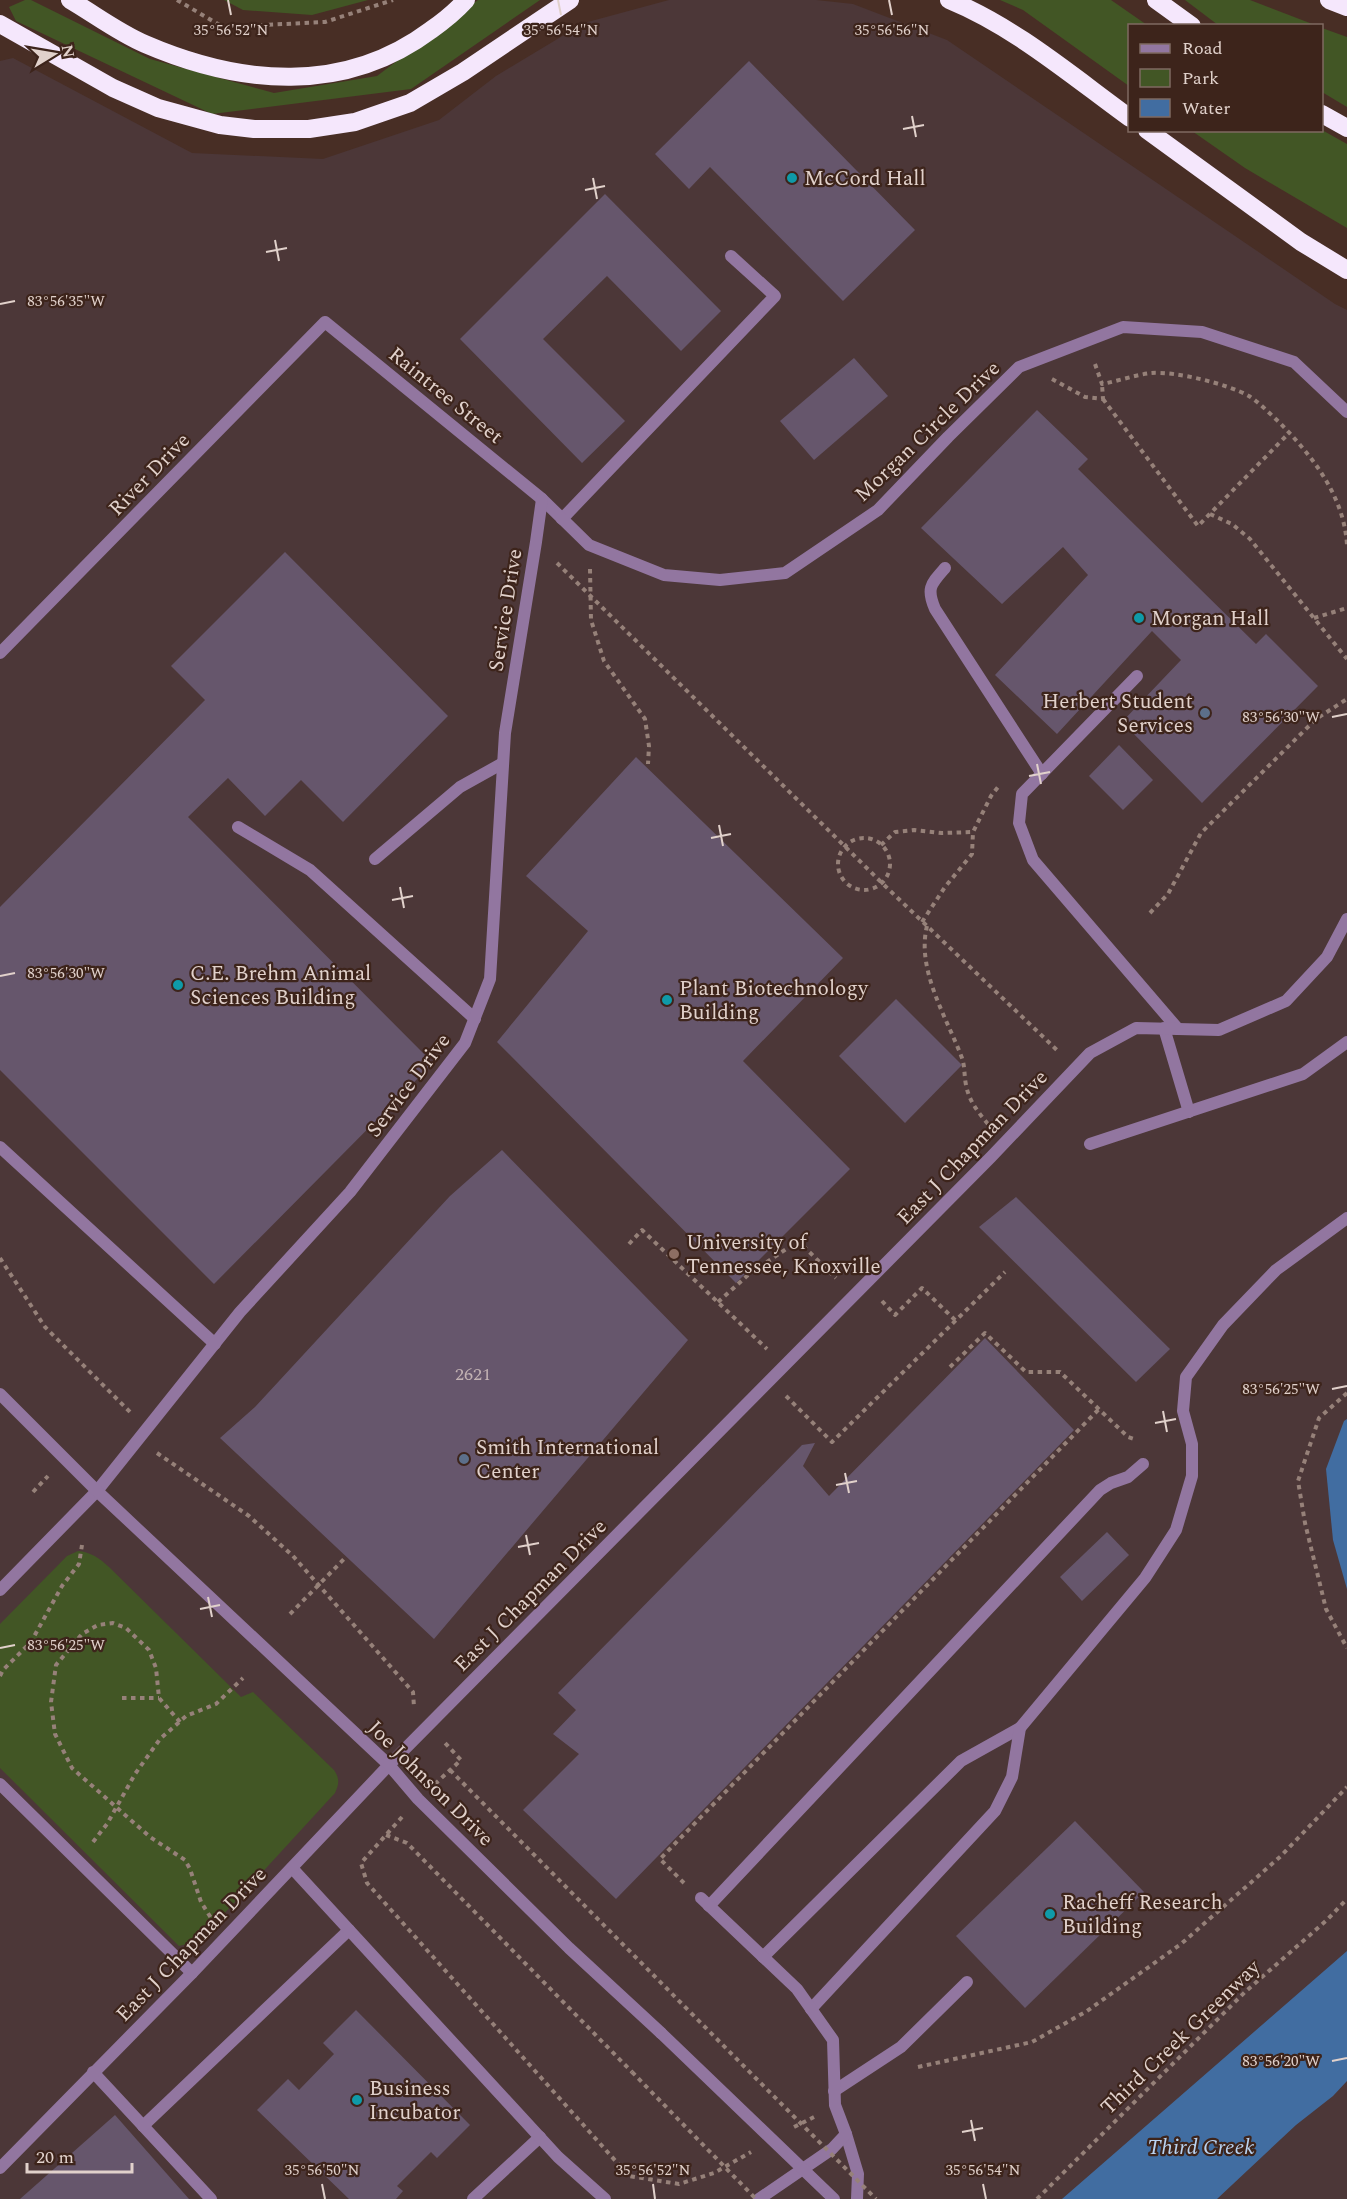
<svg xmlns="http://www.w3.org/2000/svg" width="1347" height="2199" font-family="Spectral,serif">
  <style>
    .education { fill: #4c3738 }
    .green { fill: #425625 }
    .water { fill: #416da1 }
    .building { fill: #66566c }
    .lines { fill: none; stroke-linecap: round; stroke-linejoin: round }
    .path { stroke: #968179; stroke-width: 4; stroke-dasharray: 4.5 4.5; stroke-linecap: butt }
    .service { stroke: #9276a0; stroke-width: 12 }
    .minor { stroke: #9276a0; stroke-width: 12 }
    .tertiary { stroke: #9276a0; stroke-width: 12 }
    .motorway { stroke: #f5e7fc; stroke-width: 18 }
    .path-bridge { stroke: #968179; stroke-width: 4; stroke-dasharray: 4.5 4.5; stroke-linecap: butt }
    .tertiary-bridge { stroke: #9276a0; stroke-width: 12 }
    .ticks { fill: none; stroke: #e1d1cb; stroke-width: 2 }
    .culture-dot { fill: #0f9aa8; stroke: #3d241b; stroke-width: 2 }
    .service-dot { fill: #5c6f8a; stroke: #3d241b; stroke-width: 2 }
    .education-dot { fill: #8d6e63; stroke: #3d241b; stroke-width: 2 }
    .labels { text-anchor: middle; stroke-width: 4.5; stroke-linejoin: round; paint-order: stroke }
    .number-label { font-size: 18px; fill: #c2b2b3 }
    .poi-label { font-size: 21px; fill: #e1d1cb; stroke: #3d241b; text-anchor: start }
    .street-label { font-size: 21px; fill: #e1d1cb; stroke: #3d241b }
    .water-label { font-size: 22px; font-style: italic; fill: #b9d2f0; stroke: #3d241b }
    .ticks-label { font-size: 15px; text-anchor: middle; fill: #e1d1cb; stroke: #3d241b; stroke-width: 4.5; stroke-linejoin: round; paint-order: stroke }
  </style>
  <rect width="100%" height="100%" fill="#482e25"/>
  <!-- education -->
  <polygon class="education" points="669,0 816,0 853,4 947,40 1335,304 1347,310 1347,2199 0,2199 0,61 13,58 192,153 323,159 439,120 496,76 584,23"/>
  <!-- green -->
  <g class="green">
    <polygon points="25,0 31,0 150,59 274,93 377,76 478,0 540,0 411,89 212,114 16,21 9,7"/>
    <polygon points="224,0 368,0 312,15 243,10"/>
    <polygon points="1000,0 1111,0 1147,25 1130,26 1129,86 1023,10"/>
    <polygon points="1185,0 1250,0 1315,25 1218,25"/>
    <polygon points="1322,28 1347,37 1347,107 1322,92"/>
    <polygon points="1322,130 1347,144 1347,228 1245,168 1192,131"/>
    <path d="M78 1551C91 1552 99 1558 109 1567L241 1697 253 1692 334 1770C340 1779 339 1784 335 1793L199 1941 179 1946 0 1768V1624L67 1556Z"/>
  </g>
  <!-- water -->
  <g class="water">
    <polygon points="1347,1419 1347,1589 1333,1540 1326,1469 1344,1421"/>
    <polygon points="1347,1951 1347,2081 1333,2096 1296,2125 1217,2199 1062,2199"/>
  </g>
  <!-- building -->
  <g class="building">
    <polygon points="749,61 915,230 843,301 710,167 689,189 655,154"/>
    <polygon points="605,194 721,311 681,351 607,276 543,339 625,421 582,463 460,339"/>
    <polygon points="854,358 888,396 814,460 780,421"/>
    <polygon points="1037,410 1088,459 1078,469 1256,644 1266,634 1318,686 1202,803 1122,722 1181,660 1152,631 1057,734 995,675 1088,575 1063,547 1002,604 921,528"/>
    <polygon points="285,552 448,716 343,822 301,780 265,816 228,778 188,817 433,1063 214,1284 0,1070 0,907 205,700 171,666"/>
    <polygon points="1119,745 1153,780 1123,810 1089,776"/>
    <polygon points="636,757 843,958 743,1061 850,1169 736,1283 497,1042 588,931 526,876"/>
    <polygon points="896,999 962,1065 905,1123 839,1056"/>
    <polygon points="502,1150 688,1340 434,1639 220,1438 255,1407 450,1196"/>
    <polygon points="1016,1197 1170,1349 1136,1382 979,1227"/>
    <polygon points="985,1338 1074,1430 616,1899 523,1810 579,1754 553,1734 576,1710 558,1693 802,1445 815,1443 803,1466 829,1496"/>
    <polygon points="1107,1532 1129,1555 1082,1601 1060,1577"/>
    <polygon points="1075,1821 1144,1892 1025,2008 956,1936"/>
    <polygon points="356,2010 470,2125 437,2158 431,2152 397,2186 403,2191 396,2199 349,2199 257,2110 288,2079 299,2090 334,2054 323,2043"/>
    <polygon points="115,2115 189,2199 20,2199"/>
  </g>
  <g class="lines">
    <!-- path -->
    <g class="path">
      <polyline points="177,0 223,27 325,22 393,0"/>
      <path d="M1095 364 1102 384C1118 381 1135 375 1151 373 1175 371 1228 384 1249 396 1260 403 1270 414 1280 423 1313 457 1344 496 1347 545"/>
      <polyline points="1052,379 1085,397 1103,399 1102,384"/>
      <polyline points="1103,399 1198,526 1289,433"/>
      <polyline points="1210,514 1232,524 1250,539 1347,659"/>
      <polyline points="557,563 882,883 1059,1052"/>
      <polyline points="590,569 591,620 604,661 645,719 649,746 648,764"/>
      <polyline points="1314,618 1347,608"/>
      <circle cx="864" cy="864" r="26"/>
      <polyline points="881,845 895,832 914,830 942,833 973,832 991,796 998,787"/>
      <polyline points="1150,913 1168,894 1201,833 1316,719 1347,699"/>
      <polyline points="922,922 945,887 972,854 973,832"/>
      <path d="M927 926C916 970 947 1018 962 1058 965 1067 964 1075 966 1085 969 1101 978 1112 988 1124"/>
      <polyline points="629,1244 642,1230 767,1349"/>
      <polyline points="0,1258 45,1327 130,1412"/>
      <polyline points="882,1301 895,1315 922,1288 956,1321"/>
      <polyline points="718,1302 748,1275 798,1241 836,1278"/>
      <polyline points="950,1367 985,1333 1026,1372 1060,1372 1128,1437 1137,1440"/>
      <polyline points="1347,1393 1319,1418 1298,1481 1305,1523 1326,1609 1347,1648"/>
      <polyline points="786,1396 832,1442 1005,1272"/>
      <polyline points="157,1453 249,1516 293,1556 413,1692 414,1707"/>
      <polyline points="33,1492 48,1476"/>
      <polyline points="290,1614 346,1557"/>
      <polyline points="0,1676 3,1670 31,1642 62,1586 79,1564 82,1545"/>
      <polyline points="122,1698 159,1698"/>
      <polyline points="180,1722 159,1698 156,1668 149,1650 126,1628 113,1623 98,1625 82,1634 56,1665 51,1702 55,1734 72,1768 150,1837 185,1860 190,1869 201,1902 211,1918"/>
      <polyline points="450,1770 691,2013"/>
      <polyline points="435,1784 461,1760 445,1743"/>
      <polyline points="402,1817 361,1863 367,1883 629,2176 679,2184 714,2173 751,2152"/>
      <polyline points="386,1835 407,1843 632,2072"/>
      <polyline points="93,1842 107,1824 135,1774 160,1739 186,1716 216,1704 243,1678"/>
      <polyline points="684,1883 660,1859 1099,1409"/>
      <polyline points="918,2067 1032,2042 1087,2011 1181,1944 1281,1856 1347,1787"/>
      <polyline points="794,2127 814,2117"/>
      <polyline points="1037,2199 1245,1992 1327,1920 1347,1899"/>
    </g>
    <!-- service -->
    <g class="service">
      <polyline points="562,519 775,296 731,256"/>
      <path d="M945 568C931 584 926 588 935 609L1042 774"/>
      <polyline points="1137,676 1022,794 1019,823 1033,860 1178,1029"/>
      <polyline points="238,827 310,870 475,1019"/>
      <polyline points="375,859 460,787 503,763"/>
      <polyline points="1164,1028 1189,1112"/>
      <polyline points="1090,1144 1303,1074 1347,1042"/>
      <polyline points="0,1147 215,1344"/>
      <polyline points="0,1784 192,1973"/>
      <polyline points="709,1906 1100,1490 1111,1483 1128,1477 1143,1464"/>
      <polyline points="763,1957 961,1761 1020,1728"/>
      <polyline points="811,2009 995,1811 1012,1777 1020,1728 1145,1578 1176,1530 1192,1476 1192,1444 1183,1411 1186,1377 1223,1325 1276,1270 1347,1218"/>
      <polyline points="93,2072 211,2199"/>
      <polyline points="834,2091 901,2047 967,1982"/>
      <polyline points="143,2126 349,1930"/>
      <polyline points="846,2134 858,2174 857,2199"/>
      <polyline points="473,2199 540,2137"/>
    </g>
    <!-- minor -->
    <g class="minor">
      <polyline points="0,653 325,322 542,499 589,545 664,575 720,580 785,573 878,510 948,437 1019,367 1123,327 1202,332 1294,362 1347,412"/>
      <polyline points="0,1590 97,1491 240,1312 350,1192 465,1043 490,979 505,733 536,542 542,499"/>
      <polyline points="292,1868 558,2157 605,2199"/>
      <polyline points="701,1898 797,1989 833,2040 835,2105 846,2134 832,2149 759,2199"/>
      <polyline points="0,2168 192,1973 389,1765 991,1157 1090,1053 1136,1028 1219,1030 1286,1001 1327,957 1347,919"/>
    </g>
    <!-- tertiary -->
    <polyline class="tertiary" points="0,1394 97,1491 389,1765 418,1799 569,1948 661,2033"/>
    <!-- motorway -->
    <g class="motorway">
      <path d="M70 0C94 14 119 33 145 44 240 85 344 95 431 30 444 21 455 12 466 0"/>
      <path d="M949 0C1015 27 1072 76 1130 118"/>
      <polyline points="1156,0 1192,26"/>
      <polyline points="1329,0 1347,7"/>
      <polyline points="0,24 113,88 158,108 220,125 254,129 309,129 355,122 410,103 463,72 570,0"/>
      <polyline points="1322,114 1347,128"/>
      <polyline points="1147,130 1301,242 1347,270"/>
    </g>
    <!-- path-bridge -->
    <g class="path-bridge">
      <polyline points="691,2013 876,2199"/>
      <polyline points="632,2072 756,2199"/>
    </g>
    <!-- tertiary-bridge -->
    <polyline class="tertiary-bridge" points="661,2033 834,2199"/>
  </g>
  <!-- ticks -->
  <path class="ticks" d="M228 0 231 15M558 0 561 15M889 0 892 15M912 116 916 137M903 129 924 125M593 178 597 199M585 190 605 186M275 240 279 261M266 252 287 248M0 304 15 301M1332 717 1347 714M1037 764 1041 784M1029 776 1050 772M719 825 723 846M711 838 731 834M400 887 404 908M392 900 413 896M0 976 15 973M1332 1389 1347 1386M1163 1411 1167 1432M1155 1423 1176 1419M845 1473 849 1493M836 1485 857 1481M526 1535 530 1555M518 1547 539 1543M208 1597 212 1617M200 1609 220 1605M0 1648 15 1645M1332 2061 1347 2058M971 2120 975 2141M962 2132 983 2128M322 2184 325 2199M653 2184 655 2199M983 2184 986 2199"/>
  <!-- markers -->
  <g class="culture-dot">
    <circle cx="792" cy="178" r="6"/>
    <circle cx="1139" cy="618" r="6"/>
    <circle cx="178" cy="985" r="6"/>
    <circle cx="667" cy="1000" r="6"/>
    <circle cx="1050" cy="1914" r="6"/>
    <circle cx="357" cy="2100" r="6"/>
  </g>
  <g class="service-dot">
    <circle cx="1205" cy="713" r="6"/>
    <circle cx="464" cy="1459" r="6"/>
  </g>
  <circle class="education-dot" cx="674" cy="1254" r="6"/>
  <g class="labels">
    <!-- number labels -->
    <g class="number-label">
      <text x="473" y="1380">2621</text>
    </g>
    <!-- poi labels -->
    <g class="poi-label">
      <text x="804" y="185">McCord Hall</text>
      <text x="1151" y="625">Morgan Hall</text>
      <text x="1193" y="708" text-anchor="end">Herbert Student<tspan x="1193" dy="24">Services</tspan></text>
      <text x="190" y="980">C.E. Brehm Animal<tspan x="190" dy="24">Sciences Building</tspan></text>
      <text x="679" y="995">Plant Biotechnology<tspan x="679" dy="24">Building</tspan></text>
      <text x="686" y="1249">University of<tspan x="686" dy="24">Tennessee, Knoxville</tspan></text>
      <text x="476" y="1454">Smith International<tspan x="476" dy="24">Center</tspan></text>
      <text x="1062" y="1909">Racheff Research<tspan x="1062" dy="24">Building</tspan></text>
      <text x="369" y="2095">Business<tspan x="369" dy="24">Incubator</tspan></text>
    </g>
    <!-- street labels -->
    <g class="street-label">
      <text transform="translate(446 395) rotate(39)" y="7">Raintree Street</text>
      <text transform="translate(927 431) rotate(-44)" y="7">Morgan Circle Drive</text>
      <text transform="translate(149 474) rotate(-46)" y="7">River Drive</text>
      <text transform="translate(505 610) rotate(-81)" y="7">Service Drive</text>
      <text transform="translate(408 1085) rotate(-53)" y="7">Service Drive</text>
      <text transform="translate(972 1147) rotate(-46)" y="7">East J Chapman Drive</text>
      <text transform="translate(530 1595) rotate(-45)" y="7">East J Chapman Drive</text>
      <text transform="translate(431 1783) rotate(45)" y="7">Joe Johnson Drive</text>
      <text transform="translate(191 1944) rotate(-46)" y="7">East J Chapman Drive</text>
      <text transform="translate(1180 2037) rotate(-44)" y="7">Third Creek Greenway</text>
    </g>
    <!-- water labels -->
    <g class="water-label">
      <text x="1201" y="2154">Third Creek</text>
    </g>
  </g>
  <g class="ticks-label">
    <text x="231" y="35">35°56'52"N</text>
    <text x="561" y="35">35°56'54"N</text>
    <text x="892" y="35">35°56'56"N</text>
    <text x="66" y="306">83°56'35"W</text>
    <text x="1281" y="722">83°56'30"W</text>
    <text x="66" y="978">83°56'30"W</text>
    <text x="1281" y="1394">83°56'25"W</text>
    <text x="66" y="1650">83°56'25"W</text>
    <text x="1281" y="2066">83°56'20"W</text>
    <text x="322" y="2175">35°56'50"N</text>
    <text x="653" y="2175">35°56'52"N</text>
    <text x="983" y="2175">35°56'54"N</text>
  </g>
  <!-- legend -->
  <rect x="1128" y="24" width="195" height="108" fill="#3d241b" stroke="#7f6961" stroke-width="1.5"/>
  <rect x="1140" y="44" width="30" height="9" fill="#9276a0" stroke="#7f6961" stroke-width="1.5"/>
  <text x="1182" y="54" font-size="18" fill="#e1d1cb">Road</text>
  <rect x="1140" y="69" width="30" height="18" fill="#425625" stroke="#7f6961" stroke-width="1.5"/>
  <text x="1182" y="84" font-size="18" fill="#e1d1cb">Park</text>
  <rect x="1140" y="99" width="30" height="18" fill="#416da1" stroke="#7f6961" stroke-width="1.5"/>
  <text x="1182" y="114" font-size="18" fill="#e1d1cb">Water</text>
  <!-- north arrow -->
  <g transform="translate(54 54) rotate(79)" stroke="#3d241b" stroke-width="4.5" paint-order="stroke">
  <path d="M0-4.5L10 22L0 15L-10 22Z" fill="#e1d1cb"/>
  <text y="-9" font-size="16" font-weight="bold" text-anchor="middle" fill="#e1d1cb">N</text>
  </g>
  <!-- scale -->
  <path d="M27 2163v9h105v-9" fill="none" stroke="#e1d1cb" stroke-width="3"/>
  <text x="36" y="2163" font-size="18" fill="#e1d1cb" stroke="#3d241b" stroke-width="4.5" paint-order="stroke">20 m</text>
</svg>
